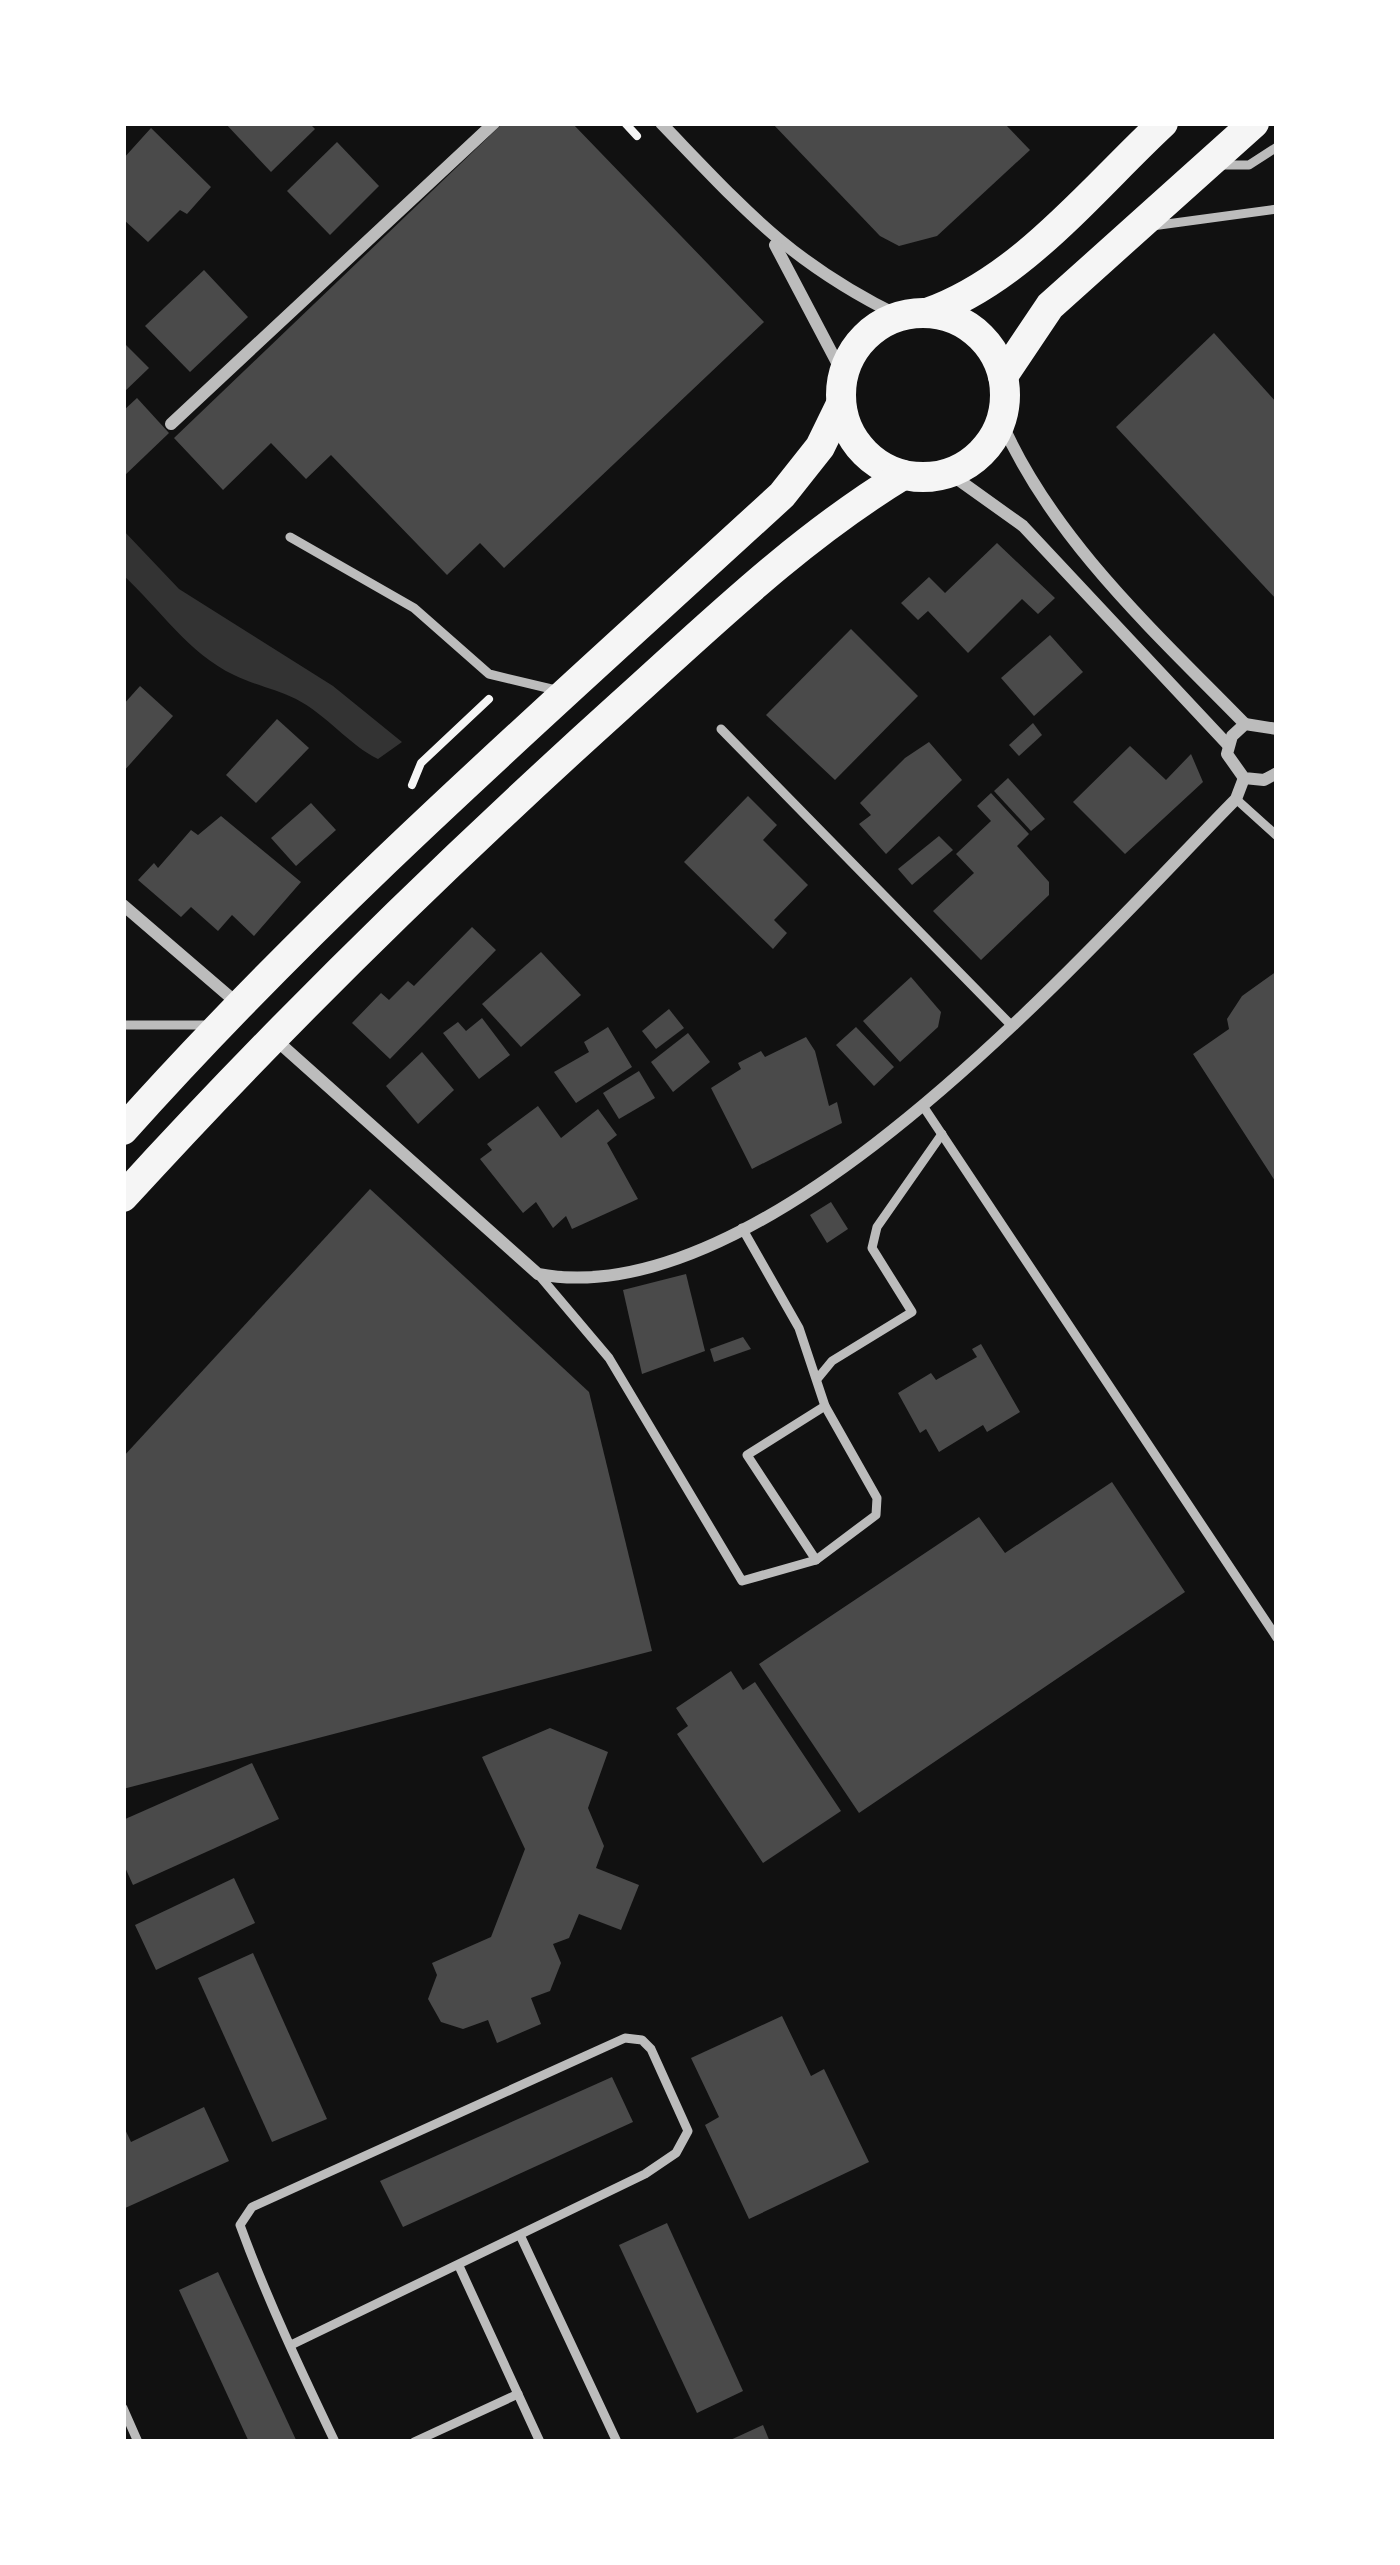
<svg xmlns="http://www.w3.org/2000/svg" width="1400" height="2565" font-family="'Exo 2',sans-serif">
  <style>
    .water { fill: #333 }
    .building { fill: #4a4a4a }
    .lines { fill: none; stroke-linecap: round; stroke-linejoin: round }
    .path { stroke: #f5f5f5; stroke-width: 8 }
    .service { stroke: #bcbcbc; stroke-width: 9 }
    .minor { stroke: #bcbcbc; stroke-width: 12 }
    .primary { stroke: #f5f5f5; stroke-width: 30 }
  </style>
  <rect width="100%" height="100%" fill="#111"/>
  <!-- water -->
  <path class="water" d="M123 530 179 589 333 686 402 742 378 759C349 745 327 715 296 699 277 689 254 685 234 675 188 653 160 609 123 575Z"/>
  <!-- building -->
  <g class="building">
    <polygon points="225,123 309,123 315,129 271,172"/>
    <polygon points="503,123 572,123 764,322 504,568 480,543 447,575 331,455 306,479 271,443 223,490 174,438"/>
    <polygon points="772,123 1004,123 1030,150 937,236 899,246 880,236"/>
    <polygon points="151,128 211,187 187,214 180,210 148,242 123,219 123,159"/>
    <polygon points="337,142 379,186 330,235 287,191"/>
    <polygon points="204,270 248,317 190,372 145,326"/>
    <polygon points="1214,333 1277,403 1277,600 1116,427"/>
    <polygon points="123,342 149,368 123,393"/>
    <polygon points="137,398 169,433 123,477 123,411"/>
    <polygon points="997,543 1055,598 1038,614 1022,599 968,653 928,611 918,620 901,603 929,577 945,593"/>
    <polygon points="851,629 918,696 835,780 766,715"/>
    <polygon points="1050,635 1083,672 1034,716 1001,678"/>
    <polygon points="140,686 173,716 123,772 123,705"/>
    <polygon points="277,719 309,748 256,803 226,775"/>
    <polygon points="1033,723 1042,735 1019,756 1009,745"/>
    <polygon points="929,742 962,780 886,854 859,824 871,815 860,803 905,758"/>
    <polygon points="1130,746 1166,780 1191,754 1203,782 1125,854 1073,802"/>
    <polygon points="1008,778 1045,819 1031,831 994,791"/>
    <polygon points="991,793 1029,834 1017,846 1049,882 1049,895 981,960 933,911 974,873 956,854 991,821 977,806"/>
    <polygon points="748,796 777,825 763,840 808,885 774,920 787,933 773,949 684,862"/>
    <polygon points="311,803 336,830 296,866 271,838"/>
    <polygon points="221,816 301,882 254,936 232,915 218,931 191,907 181,917 138,880 154,863 158,868 191,830 198,835"/>
    <polygon points="939,836 953,850 912,885 898,869"/>
    <polygon points="472,927 496,950 390,1059 352,1023 381,993 389,1000 408,981 414,986"/>
    <polygon points="541,952 581,995 521,1047 482,1004"/>
    <polygon points="1277,971 1277,1184 1193,1054 1229,1029 1227,1019 1242,996"/>
    <polygon points="911,977 941,1012 938,1027 900,1062 863,1021"/>
    <polygon points="669,1009 684,1028 656,1049 642,1031"/>
    <polygon points="482,1018 510,1055 479,1079 443,1033 458,1022 466,1031"/>
    <polygon points="608,1027 632,1067 576,1103 554,1072 589,1052 584,1042"/>
    <polygon points="856,1027 894,1067 874,1086 836,1045"/>
    <polygon points="688,1033 710,1062 673,1092 651,1062"/>
    <polygon points="806,1037 815,1051 829,1106 837,1102 842,1123 752,1169 711,1088 741,1069 738,1063 761,1051 765,1057"/>
    <polygon points="422,1052 454,1090 418,1124 386,1086"/>
    <polygon points="639,1071 655,1098 619,1119 603,1093"/>
    <polygon points="538,1106 561,1138 598,1109 617,1135 607,1143 638,1199 572,1229 566,1216 553,1228 536,1202 523,1213 480,1159 492,1150 487,1144"/>
    <polygon points="370,1189 589,1392 652,1651 123,1789 123,1457"/>
    <polygon points="831,1202 848,1229 827,1243 810,1215"/>
    <polygon points="686,1274 705,1351 642,1374 623,1290"/>
    <polygon points="743,1337 751,1349 714,1362 710,1349"/>
    <polygon points="981,1344 1020,1412 987,1432 983,1425 939,1452 926,1429 920,1433 898,1393 931,1373 936,1380 977,1357 972,1349"/>
    <polygon points="1112,1482 1185,1592 859,1813 759,1664 979,1517 1005,1553"/>
    <polygon points="731,1671 743,1690 755,1682 841,1811 763,1863 677,1734 688,1726 676,1708"/>
    <polygon points="550,1728 608,1752 588,1808 604,1846 596,1868 639,1885 621,1930 579,1914 569,1938 553,1944 561,1963 550,1991 531,1998 541,2024 497,2043 488,2020 463,2029 441,2022 428,1999 437,1975 432,1963 491,1937 525,1849 482,1757"/>
    <polygon points="252,1763 279,1819 133,1885 123,1863 123,1820"/>
    <polygon points="234,1878 255,1923 156,1970 135,1925"/>
    <polygon points="253,1953 327,2119 272,2142 198,1978"/>
    <polygon points="782,2016 811,2076 824,2069 869,2162 749,2219 705,2125 719,2117 691,2058"/>
    <polygon points="612,2077 633,2122 403,2227 380,2181"/>
    <polygon points="204,2107 229,2161 123,2209 123,2125 131,2142"/>
    <polygon points="667,2223 743,2391 697,2413 619,2245"/>
    <polygon points="218,2272 297,2442 249,2442 179,2290"/>
    <polygon points="763,2425 770,2442 726,2442"/>
  </g>
  <g class="lines">
    <!-- path -->
    <g class="path">
      <polyline points="625,123 637,136"/>
      <polyline points="412,785 421,763 489,699"/>
    </g>
    <!-- service -->
    <g class="service">
      <polyline points="1221,165 1249,165 1277,147"/>
      <polyline points="1152,226 1277,209"/>
      <polyline points="290,537 414,608 489,674 560,691"/>
      <polyline points="721,729 1011,1025"/>
      <polyline points="1236,799 1277,836"/>
      <polyline points="123,1025 212,1025"/>
      <polyline points="923,1106 1277,1638"/>
      <polyline points="538,1274 609,1358 742,1581 816,1560 876,1515 877,1498 825,1406 799,1328 742,1228"/>
      <polyline points="818,1378 832,1361 912,1312 872,1248 877,1227 942,1134"/>
      <polyline points="816,1560 747,1455 825,1406"/>
      <polyline points="520,2235 617,2442"/>
      <polyline points="459,2266 540,2442"/>
      <path d="M291 2345 645 2174 676 2153 688 2131 651 2049 642 2040 625 2038 252 2207 240 2225C267 2299 301 2371 335 2442"/>
      <polyline points="123,2408 138,2442"/>
      <polyline points="414,2442 518,2394"/>
    </g>
    <!-- minor -->
    <g class="minor">
      <path d="M661 123C744 209 789 262 899 316"/>
      <polyline points="775,245 843,374"/>
      <path d="M1001 421C1053 540 1156 633 1245 724"/>
      <polyline points="171,424 494,123"/>
      <polyline points="949,473 1023,526 1228,745"/>
      <polyline points="1277,729 1245,724 1232,736 1227,754 1244,778 1264,780 1277,773"/>
      <polyline points="123,905 237,1003"/>
      <path d="M276 1040 538 1274C769 1318 1086 951 1236 799L1244 778"/>
    </g>
    <!-- primary -->
    <g class="primary">
      <path d="M927 313C1021 280 1091 190 1163 123"/>
      <circle cx="923" cy="395" r="82"/>
      <polyline points="1003,376 1050,306 1254,123"/>
      <path d="M123 1130C327 902 557 702 782 495L820 447 841 404"/>
      <path d="M123 1197C281 1024 447 862 621 705 711 624 799 538 903 475"/>
    </g>
  </g>
  <!-- border -->
  <rect width="1400" height="2565" fill="none" stroke="#ffffff" stroke-width="252"/>
</svg>
